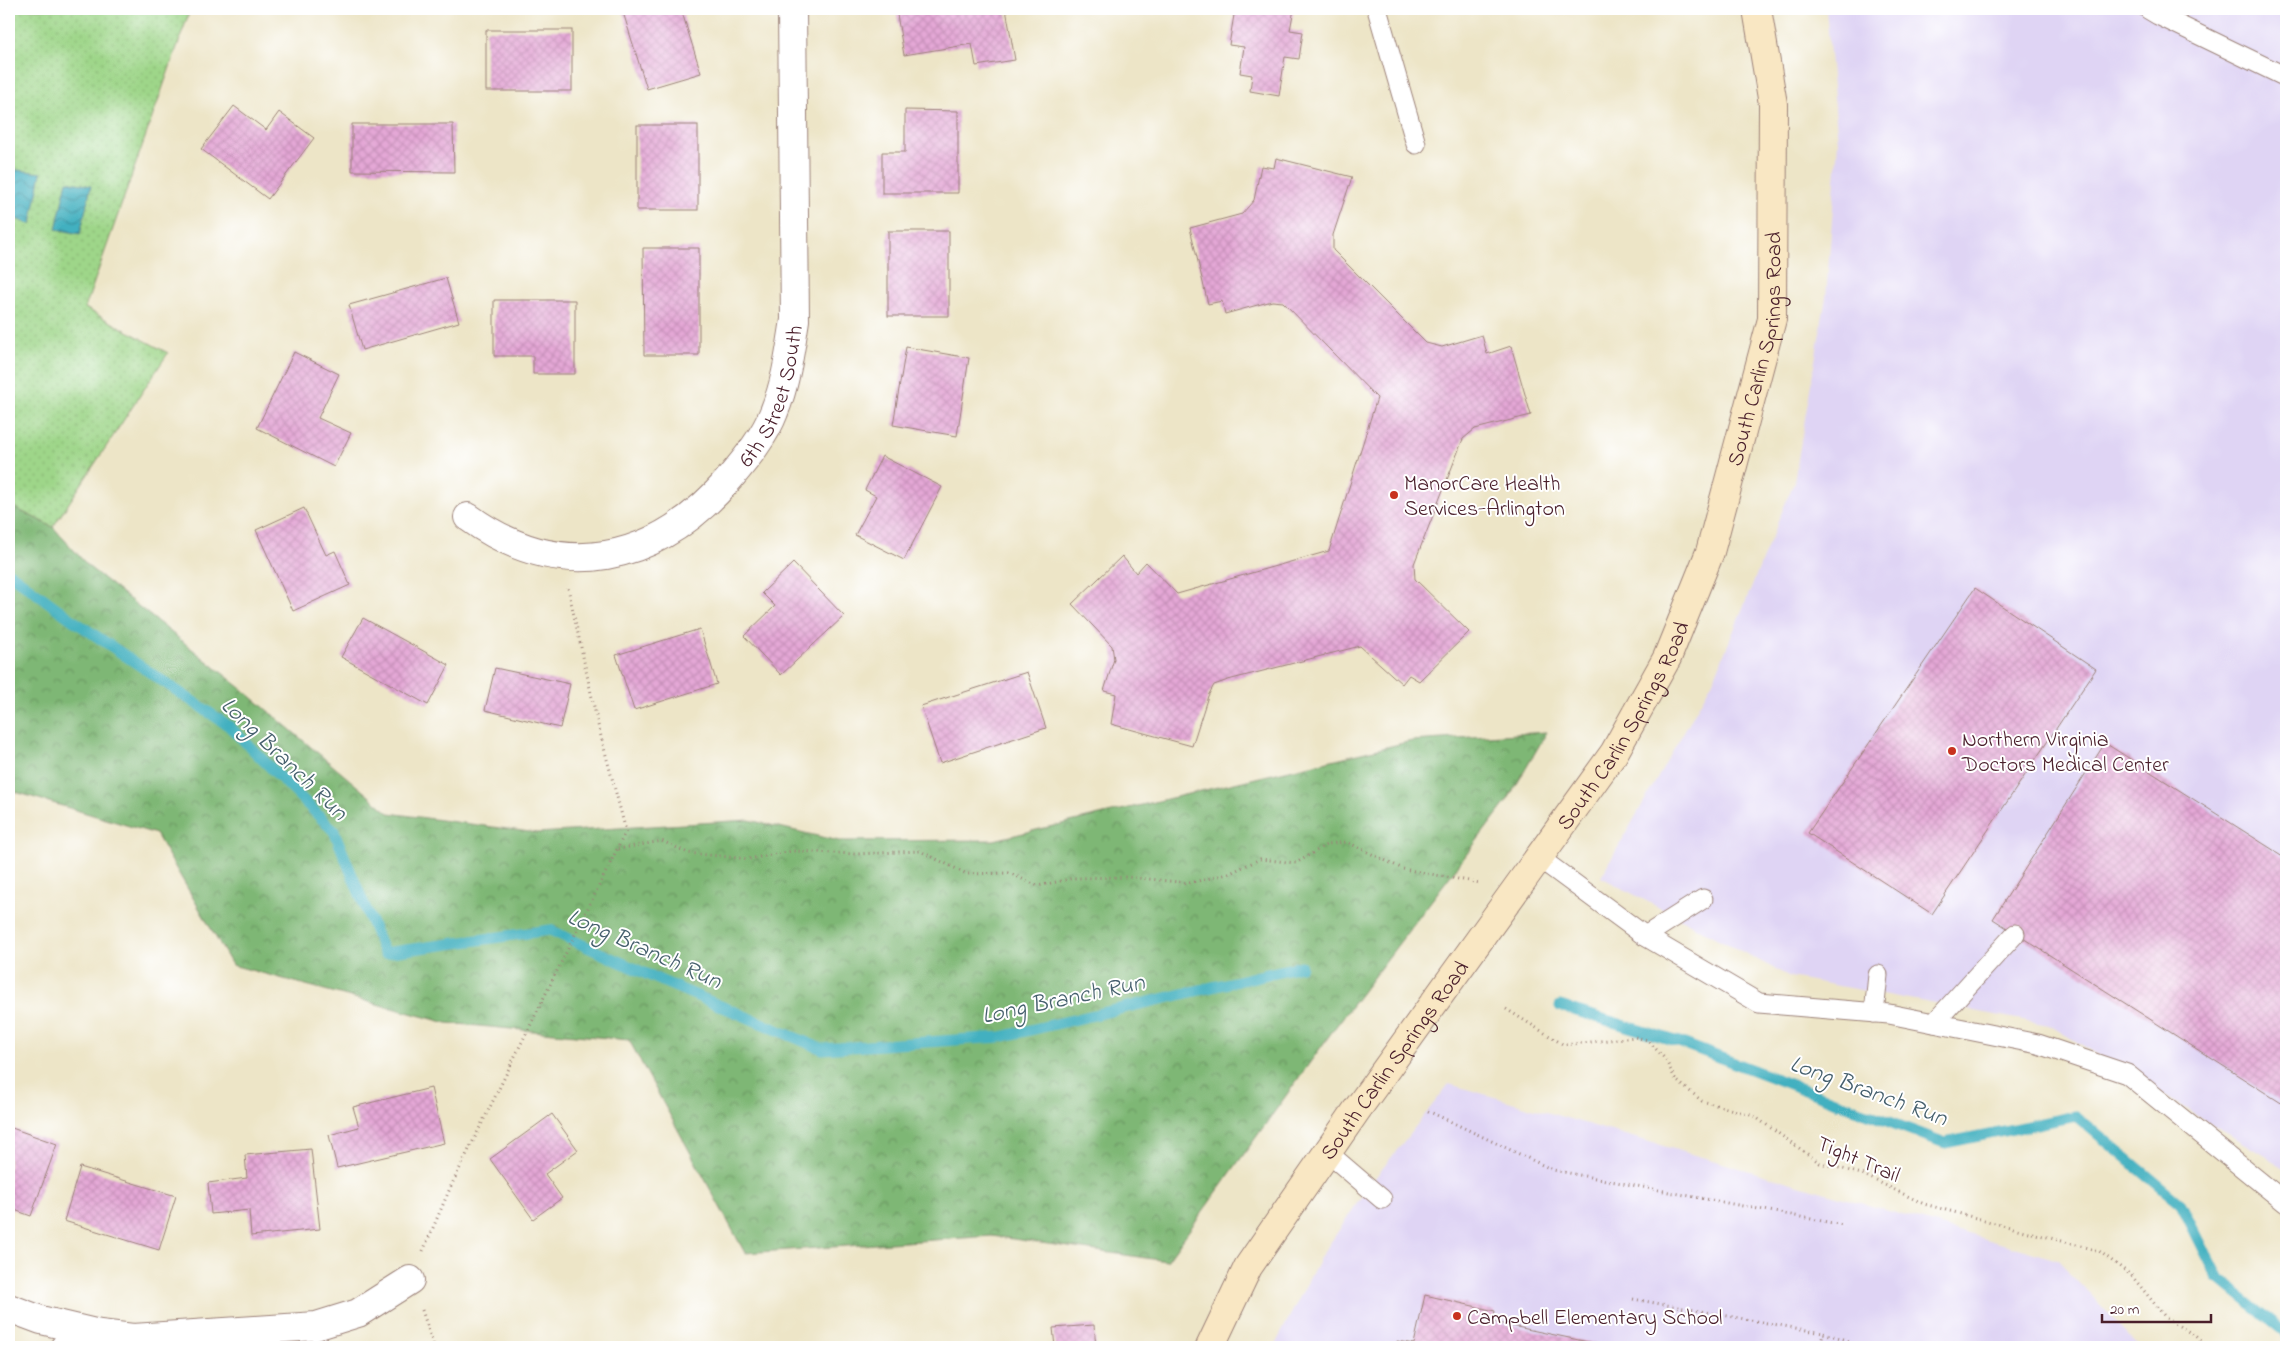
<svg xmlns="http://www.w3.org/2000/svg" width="2295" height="1356" font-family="'Indie Flower',sans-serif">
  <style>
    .built { fill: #dfd4f4 }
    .forest { fill: url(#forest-crowns); stroke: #646b50 }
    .park { fill: url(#park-dots); stroke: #747a5a }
    .water { fill: url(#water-waves); stroke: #466876 }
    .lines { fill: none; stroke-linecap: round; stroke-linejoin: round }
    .stream { stroke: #42b0c0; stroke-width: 11 }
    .building { fill: url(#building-cross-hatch) }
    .service-casing { stroke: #9c8279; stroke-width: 21 }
    .minor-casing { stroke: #9c8279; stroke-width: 30 }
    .secondary-casing { stroke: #9c8279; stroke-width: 30 }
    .path { stroke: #9c8279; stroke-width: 3; stroke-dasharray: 1 4; stroke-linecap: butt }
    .service { stroke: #fff; stroke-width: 19 }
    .minor { stroke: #fff; stroke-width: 28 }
    .secondary { stroke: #f9e7c3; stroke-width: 28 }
    .poi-dot { fill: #c8321e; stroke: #fff; stroke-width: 2 }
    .labels { text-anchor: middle; stroke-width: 4; stroke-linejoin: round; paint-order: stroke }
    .street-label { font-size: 22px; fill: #4a1f2b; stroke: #fff }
    .poi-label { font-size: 22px; fill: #4a1f2b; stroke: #fff; text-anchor: start }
    .water-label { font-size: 24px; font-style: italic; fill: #46606e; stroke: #fff }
  </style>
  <defs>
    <pattern id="forest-crowns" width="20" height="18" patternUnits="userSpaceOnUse" patternTransform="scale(1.25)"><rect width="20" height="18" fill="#7eb775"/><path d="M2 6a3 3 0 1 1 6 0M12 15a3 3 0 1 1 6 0" fill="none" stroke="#699460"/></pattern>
    <pattern id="park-dots" width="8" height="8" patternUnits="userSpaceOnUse" patternTransform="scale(1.25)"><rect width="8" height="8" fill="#9ed689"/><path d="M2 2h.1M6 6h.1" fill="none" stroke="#8ab776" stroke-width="1.8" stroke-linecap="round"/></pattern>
    <pattern id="water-waves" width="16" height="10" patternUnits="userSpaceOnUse" patternTransform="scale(1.25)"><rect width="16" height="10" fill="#42b0c0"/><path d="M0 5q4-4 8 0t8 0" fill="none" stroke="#398f9c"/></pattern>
    <pattern id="building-cross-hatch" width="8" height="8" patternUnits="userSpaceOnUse" patternTransform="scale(1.25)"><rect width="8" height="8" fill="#e4a7d6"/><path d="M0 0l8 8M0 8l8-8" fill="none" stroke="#c58fb8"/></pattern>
  </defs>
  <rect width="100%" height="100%" fill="#fff"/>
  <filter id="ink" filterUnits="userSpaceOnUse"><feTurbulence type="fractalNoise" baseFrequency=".02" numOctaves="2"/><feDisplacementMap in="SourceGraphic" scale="10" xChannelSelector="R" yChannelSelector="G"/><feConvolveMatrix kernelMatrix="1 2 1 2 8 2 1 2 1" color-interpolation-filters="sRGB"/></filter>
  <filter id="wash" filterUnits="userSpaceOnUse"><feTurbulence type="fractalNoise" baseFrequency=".0096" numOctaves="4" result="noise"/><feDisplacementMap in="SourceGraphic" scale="20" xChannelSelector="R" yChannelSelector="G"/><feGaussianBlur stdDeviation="1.12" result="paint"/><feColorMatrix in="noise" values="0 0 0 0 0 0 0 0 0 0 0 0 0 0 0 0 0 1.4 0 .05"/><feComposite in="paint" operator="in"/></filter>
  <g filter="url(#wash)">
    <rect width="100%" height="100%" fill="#ede5c7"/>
    <!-- built -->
    <g class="built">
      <polygon points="1826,9 2286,9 2286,1169 2049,1025 1790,977 1601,877 1714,679 1794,482 1826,297 1838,142"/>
      <polygon points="1449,1084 2058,1260 2140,1347 1274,1347 1320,1258 1368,1187"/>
    </g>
    <!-- forest -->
    <polygon class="forest" points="9,505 53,527 89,567 241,688 389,813 537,833 749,820 839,841 994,840 1412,741 1547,732 1507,801 1334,1029 1167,1261 992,1236 745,1253 629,1040 447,1023 232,965 156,834 9,790"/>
    <!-- park -->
    <polygon class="park" points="9,9 175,9 189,13 85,308 168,353 53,527 9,505"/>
    <!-- water -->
    <g class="water">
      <polygon points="9,169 41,173 31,224 9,217"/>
      <polygon points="67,181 91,186 80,234 56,229"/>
    </g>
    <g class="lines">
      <!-- stream -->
      <g class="stream">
        <polyline points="9,573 74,621 229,726 334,831 384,953 550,930 664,982 822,1049 1001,1037 1301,966"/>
        <polyline points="1560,1006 1679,1042 1945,1143 2076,1116 2181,1204 2218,1278 2286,1333"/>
      </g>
    </g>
    <g id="blocks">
      <!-- building -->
      <g class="building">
        <polygon points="622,9 681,9 701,73 647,89"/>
        <polygon points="896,9 1006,9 1015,60 976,66 972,44 904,55"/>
        <polygon points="1235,9 1294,9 1290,30 1303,32 1299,59 1285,57 1279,96 1250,91 1252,75 1240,73 1244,47 1229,45"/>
        <rect x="486" y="30" width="86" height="61"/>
        <polygon points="234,106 266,130 279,112 314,138 268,199 201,149"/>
        <polygon points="905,110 958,111 958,193 882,193 882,152 905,152"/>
        <polygon points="352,124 453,124 454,172 352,171"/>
        <rect x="637" y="125" width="61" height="85"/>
        <polygon points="1276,158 1352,177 1333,235 1333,250 1426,343 1442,347 1482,335 1487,354 1511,346 1531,415 1475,429 1463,439 1414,564 1415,579 1469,632 1419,681 1409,675 1402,684 1360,646 1228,680 1214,685 1208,696 1192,746 1111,724 1116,694 1104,691 1114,659 1112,646 1072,604 1122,556 1136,573 1146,562 1177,594 1329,551 1377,398 1283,302 1272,301 1225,314 1222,301 1208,304 1190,228 1242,214 1254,200 1261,166 1274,168"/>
        <rect x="888" y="231" width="61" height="85"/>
        <polygon points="643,248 699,248 699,355 644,355"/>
        <polygon points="446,278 459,322 362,350 349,305"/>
        <polygon points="494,300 575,300 575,374 533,374 533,356 494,356"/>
        <polygon points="906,347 969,358 957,436 893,425"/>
        <polygon points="294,352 339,374 318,418 351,433 334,467 257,428"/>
        <polygon points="882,456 942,487 904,560 855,535 876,496 865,490"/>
        <polygon points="304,508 326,555 335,551 350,585 293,611 256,530"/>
        <polygon points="793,563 844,616 781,675 744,636 775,606 762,593"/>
        <polygon points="1975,588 2096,669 1932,914 1808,833"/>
        <polygon points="363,618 449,665 428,705 341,657"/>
        <polygon points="700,629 717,684 634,710 616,655"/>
        <polygon points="495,668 570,684 560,728 485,710"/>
        <polygon points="1027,672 1046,728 940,763 921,706"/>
        <polygon points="2105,743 2286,858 2286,1106 1993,919"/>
        <polygon points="431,1088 444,1143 337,1168 329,1135 359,1127 353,1107"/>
        <polygon points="552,1114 578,1150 545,1174 562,1198 533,1219 490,1159"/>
        <polygon points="9,1127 57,1144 31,1216 9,1208"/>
        <polygon points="311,1149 320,1229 251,1236 249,1210 211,1214 208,1183 247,1178 245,1155"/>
        <polygon points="80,1167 176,1196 159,1250 64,1221"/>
        <polygon points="1425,1295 1495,1311 1493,1322 1612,1347 1396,1347 1397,1341 1414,1344"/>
        <polygon points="1094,1325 1096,1347 1055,1347 1053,1328"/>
      </g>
    </g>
  </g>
  <g filter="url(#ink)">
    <use href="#blocks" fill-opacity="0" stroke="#9c8279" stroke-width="1"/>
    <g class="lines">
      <!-- service casing -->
      <g class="service-casing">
        <g id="service">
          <polyline points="1377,9 1416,144"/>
          <polyline points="2148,9 2158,15 2286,77"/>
          <polyline points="1538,857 1645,936 1759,1003 1889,1014 2038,1044 2127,1074 2286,1203"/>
          <polyline points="1645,936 1703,899"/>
          <polyline points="1874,1013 1878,975"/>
          <polyline points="1934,1023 2015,934"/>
          <polyline points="1327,1152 1382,1199"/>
          <polyline points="59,1347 75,1328"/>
        </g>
      </g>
      <!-- minor casing -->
      <g class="minor-casing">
        <g id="minor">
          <path id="s1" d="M468 517C561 585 657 563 730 478 746 459 765 436 774 412 786 383 790 351 795 320L792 9"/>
          <polyline points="9,1308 41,1320 100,1334 133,1338 316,1326 358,1313 410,1280"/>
        </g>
      </g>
      <!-- secondary casing -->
      <g class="secondary-casing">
        <g id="secondary">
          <path id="s2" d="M1210 1347 1248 1267 1356 1111 1614 753 1667 658 1710 552 1772 319 1773 104 1757 9"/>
        </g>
      </g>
      <!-- path -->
      <g class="path">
        <polyline points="618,849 662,841 688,853 749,859 792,851 856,854 920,851 967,874 1009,873 1038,886 1074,878 1128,877 1189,883 1228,874 1260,859 1296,863 1328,844 1347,842 1403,869 1480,883"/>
        <polyline points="1506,1009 1564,1045 1635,1037 1648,1040 1665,1059 1676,1080 1702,1101 1754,1116 1820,1163 1862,1174 1924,1204 2099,1251 2132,1276 2166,1318 2194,1335 2207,1347"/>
        <polyline points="1428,1111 1553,1170 1843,1225"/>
        <polyline points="423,1251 451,1186 626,831 598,725 568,588"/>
        <polyline points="1633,1299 1823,1333"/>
        <polyline points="422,1310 434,1347"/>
        <polyline points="1820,1347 1823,1333 1847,1340 1858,1347"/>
      </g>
      <!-- service -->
      <use href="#service" class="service"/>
      <!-- minor -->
      <use href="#minor" class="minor"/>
      <!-- secondary -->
      <use href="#secondary" class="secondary"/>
    </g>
  </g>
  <!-- markers -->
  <g class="poi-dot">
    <circle cx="1394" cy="495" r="5"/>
    <circle cx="1952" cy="751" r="5"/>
    <circle cx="1457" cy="1316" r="5"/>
  </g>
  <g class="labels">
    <!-- street labels -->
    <g class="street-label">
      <text dy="8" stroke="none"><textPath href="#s2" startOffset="1152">South Carlin Springs Road</textPath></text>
      <text dy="8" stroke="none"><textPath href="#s1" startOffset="390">6th Street South</textPath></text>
      <text dy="8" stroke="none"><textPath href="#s2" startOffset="748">South Carlin Springs Road</textPath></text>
      <text dy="8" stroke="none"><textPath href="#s2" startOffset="342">South Carlin Springs Road</textPath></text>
      <text transform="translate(1859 1158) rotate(23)" y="8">Tight Trail</text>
    </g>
    <!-- poi labels -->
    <g class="poi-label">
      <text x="1404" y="490">ManorCare Health<tspan x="1404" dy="25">Services-Arlington</tspan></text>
      <text x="1962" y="746">Northern Virginia<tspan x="1962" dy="25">Doctors Medical Center</tspan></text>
      <text x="1467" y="1324">Campbell Elementary School</text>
    </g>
    <!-- water labels -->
    <g class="water-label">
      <text transform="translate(285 758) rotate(44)" y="8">Long Branch Run</text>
      <text transform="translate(645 948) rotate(24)" y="8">Long Branch Run</text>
      <text transform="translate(1063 998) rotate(-12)" y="8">Long Branch Run</text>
      <text transform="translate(1869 1090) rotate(20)" y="8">Long Branch Run</text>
    </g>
  </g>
  <!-- margin -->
  <rect width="2295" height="1356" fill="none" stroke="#fff" stroke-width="30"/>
  <!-- scale -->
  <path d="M2102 1314v8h109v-8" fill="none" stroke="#4a1f2b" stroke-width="2.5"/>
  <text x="2110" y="1314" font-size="15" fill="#4a1f2b" stroke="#ffffff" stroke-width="4" paint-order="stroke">20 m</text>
</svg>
